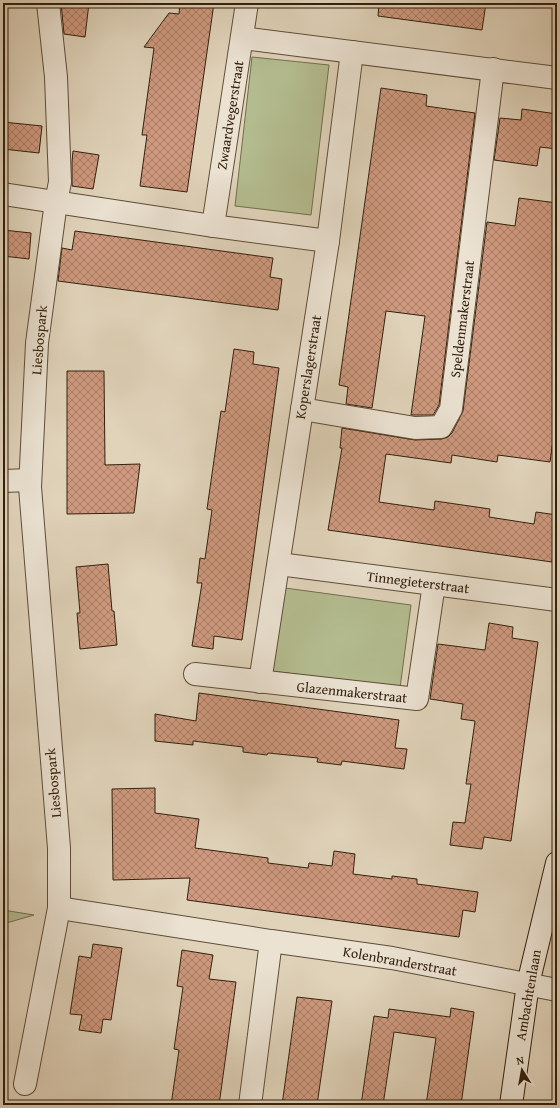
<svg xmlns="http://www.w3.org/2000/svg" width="560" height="1108" font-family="'Gentium Book Plus',serif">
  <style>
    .grass { fill: #b3bc8f; stroke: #736e4e }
    .building { fill: url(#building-cross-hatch); stroke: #33200c }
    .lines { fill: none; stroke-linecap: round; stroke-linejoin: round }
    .street-casing { stroke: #5e4d38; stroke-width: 24 }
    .secondary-casing { stroke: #33200c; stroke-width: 24 }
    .street { stroke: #ebe2d2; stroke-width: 22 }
    .secondary { stroke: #ebe2d2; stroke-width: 22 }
    .labels { text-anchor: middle; stroke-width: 3; stroke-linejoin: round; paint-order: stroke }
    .street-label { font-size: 14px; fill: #33200c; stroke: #ebe2d2 }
  </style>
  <defs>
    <pattern id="building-cross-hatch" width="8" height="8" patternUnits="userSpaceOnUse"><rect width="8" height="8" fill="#ce997e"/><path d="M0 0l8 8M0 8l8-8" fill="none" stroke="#a87c66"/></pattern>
  </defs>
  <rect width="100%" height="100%" fill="#e0d3ba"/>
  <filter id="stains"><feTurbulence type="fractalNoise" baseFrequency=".005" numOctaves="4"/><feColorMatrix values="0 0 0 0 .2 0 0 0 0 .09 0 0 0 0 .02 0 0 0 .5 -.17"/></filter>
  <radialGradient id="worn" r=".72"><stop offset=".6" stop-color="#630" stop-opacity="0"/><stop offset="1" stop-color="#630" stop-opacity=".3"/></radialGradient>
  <!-- grass -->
  <g class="grass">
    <polygon points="252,57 329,65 311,215 235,206"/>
    <polygon points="285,588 411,605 400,688 272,671"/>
    <polygon points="3,910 34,915 3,924"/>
  </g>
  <!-- building -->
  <g class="building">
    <polygon points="61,3 89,3 85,37 64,34"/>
    <polygon points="180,3 214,3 187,192 140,186 147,135 142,135 154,48 144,47 169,13 179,14"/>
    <polygon points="379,3 486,3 482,30 378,16"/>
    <polygon points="381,88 427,95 426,106 475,113 439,405 433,415 411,415 425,316 386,311 372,408 346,404 348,387 339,385"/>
    <polygon points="522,109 557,114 557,149 540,147 537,166 494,160 500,118 521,120"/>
    <polygon points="3,122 42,126 39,153 3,149"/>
    <polygon points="73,151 99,155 93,189 72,186 72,162"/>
    <polygon points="519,198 557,203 557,411 550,462 498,455 497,462 452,455 451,463 386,454 379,502 434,510 435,501 490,509 489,517 534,524 536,512 557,515 557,524 552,562 328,530 342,448 340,448 342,428 415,440 442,439 448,437 452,433 463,411 487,222 515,226"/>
    <polygon points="3,230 31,233 29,259 3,256"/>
    <polygon points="75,231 273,258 270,277 282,279 278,310 58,281 62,248 72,250"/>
    <polygon points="234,349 254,352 253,364 279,368 242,640 214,636 213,649 192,646 202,583 197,583 200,558 205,559 212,510 207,509 221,411 225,412"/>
    <polygon points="67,371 104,371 105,465 140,464 134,513 67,514"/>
    <polygon points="108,564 112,611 114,611 117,645 80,649 77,613 80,613 76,567"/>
    <polygon points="489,623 513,627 512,638 538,642 511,841 484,837 482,849 450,845 453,822 465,823 471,784 466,784 475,721 461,719 463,704 430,699 438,644 485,650"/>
    <polygon points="199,693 399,720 395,748 407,749 404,769 342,761 341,765 317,762 318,758 268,753 267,755 243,752 243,747 193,741 193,745 155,741 155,714 196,721"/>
    <polygon points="155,788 155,813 199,819 195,848 268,858 268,863 308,868 309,863 332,866 334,851 355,854 353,874 392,879 392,876 417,879 417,884 478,892 475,912 463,910 459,937 187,900 190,878 113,880 112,789"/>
    <polygon points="93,944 122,948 111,1020 103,1019 101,1033 79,1030 82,1015 70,1014 79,956 91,958"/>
    <polygon points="182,950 213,955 209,979 236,982 219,1105 171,1105 179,1050 174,1049 183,987 177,986"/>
    <polygon points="297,997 332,1001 317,1105 282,1105"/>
    <polygon points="451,1008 474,1012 461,1105 426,1105 436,1038 394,1032 383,1105 361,1105 374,1016 388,1018 389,1009 450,1017"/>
  </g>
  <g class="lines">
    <!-- street casing -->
    <g class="street-casing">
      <g id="street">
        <polyline points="242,38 557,78"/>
        <polyline points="3,194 213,226 328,241"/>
        <polyline points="213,226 247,3"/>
        <polyline points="302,409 415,428 441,427 451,409 493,69"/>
        <polyline points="3,481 30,480"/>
        <polyline points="279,564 557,600"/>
        <polyline points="195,674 417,699 434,584"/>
        <polyline points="260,682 328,241 352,52"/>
        <polyline points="59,908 271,941 250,1105"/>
        <polyline points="271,941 392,958 557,990"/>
        <polyline points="25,1084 59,908 59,848 30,487 37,343 56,202 60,182 56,77 48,3"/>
      </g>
    </g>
    <!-- secondary casing -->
    <g class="secondary-casing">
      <polyline id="secondary" points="511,1105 528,984 557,863"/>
    </g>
    <!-- street -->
    <use href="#street" class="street"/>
    <!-- secondary -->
    <use href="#secondary" class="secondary"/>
  </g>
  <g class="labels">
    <!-- street labels -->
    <g class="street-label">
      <text transform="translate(230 115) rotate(-81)" y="5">Zwaardvegerstraat</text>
      <text transform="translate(462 319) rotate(-83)" y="5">Speldenmakerstraat</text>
      <text transform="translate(39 340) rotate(-85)" y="5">Liesbospark</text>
      <text transform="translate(308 367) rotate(-81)" y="5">Koperslagerstraat</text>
      <text transform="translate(418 582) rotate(7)" y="5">Tinnegieterstraat</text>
      <text transform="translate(352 692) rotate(6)" y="5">Glazenmakerstraat</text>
      <text transform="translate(53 783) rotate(-95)" y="5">Liesbospark</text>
      <text transform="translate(400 961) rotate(10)" y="5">Kolenbranderstraat</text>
      <text transform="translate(528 995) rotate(-80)" y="5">Ambachtenlaan</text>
    </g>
  </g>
  <!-- margin -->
  <rect width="560" height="1108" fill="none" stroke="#e0d3ba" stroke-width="16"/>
  <rect x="4" y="4" width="552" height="1100" fill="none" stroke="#33200c" stroke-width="2"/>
  <rect x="8" y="8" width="544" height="1092" fill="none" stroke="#33200c"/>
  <!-- north arrow -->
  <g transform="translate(522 1070) rotate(349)" stroke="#ebe2d2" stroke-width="3" paint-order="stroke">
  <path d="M0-3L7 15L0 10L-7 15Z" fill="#33200c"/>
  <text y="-6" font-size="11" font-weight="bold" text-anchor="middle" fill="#33200c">N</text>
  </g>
  <rect width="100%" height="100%" filter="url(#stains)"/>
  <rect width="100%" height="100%" fill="url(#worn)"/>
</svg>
